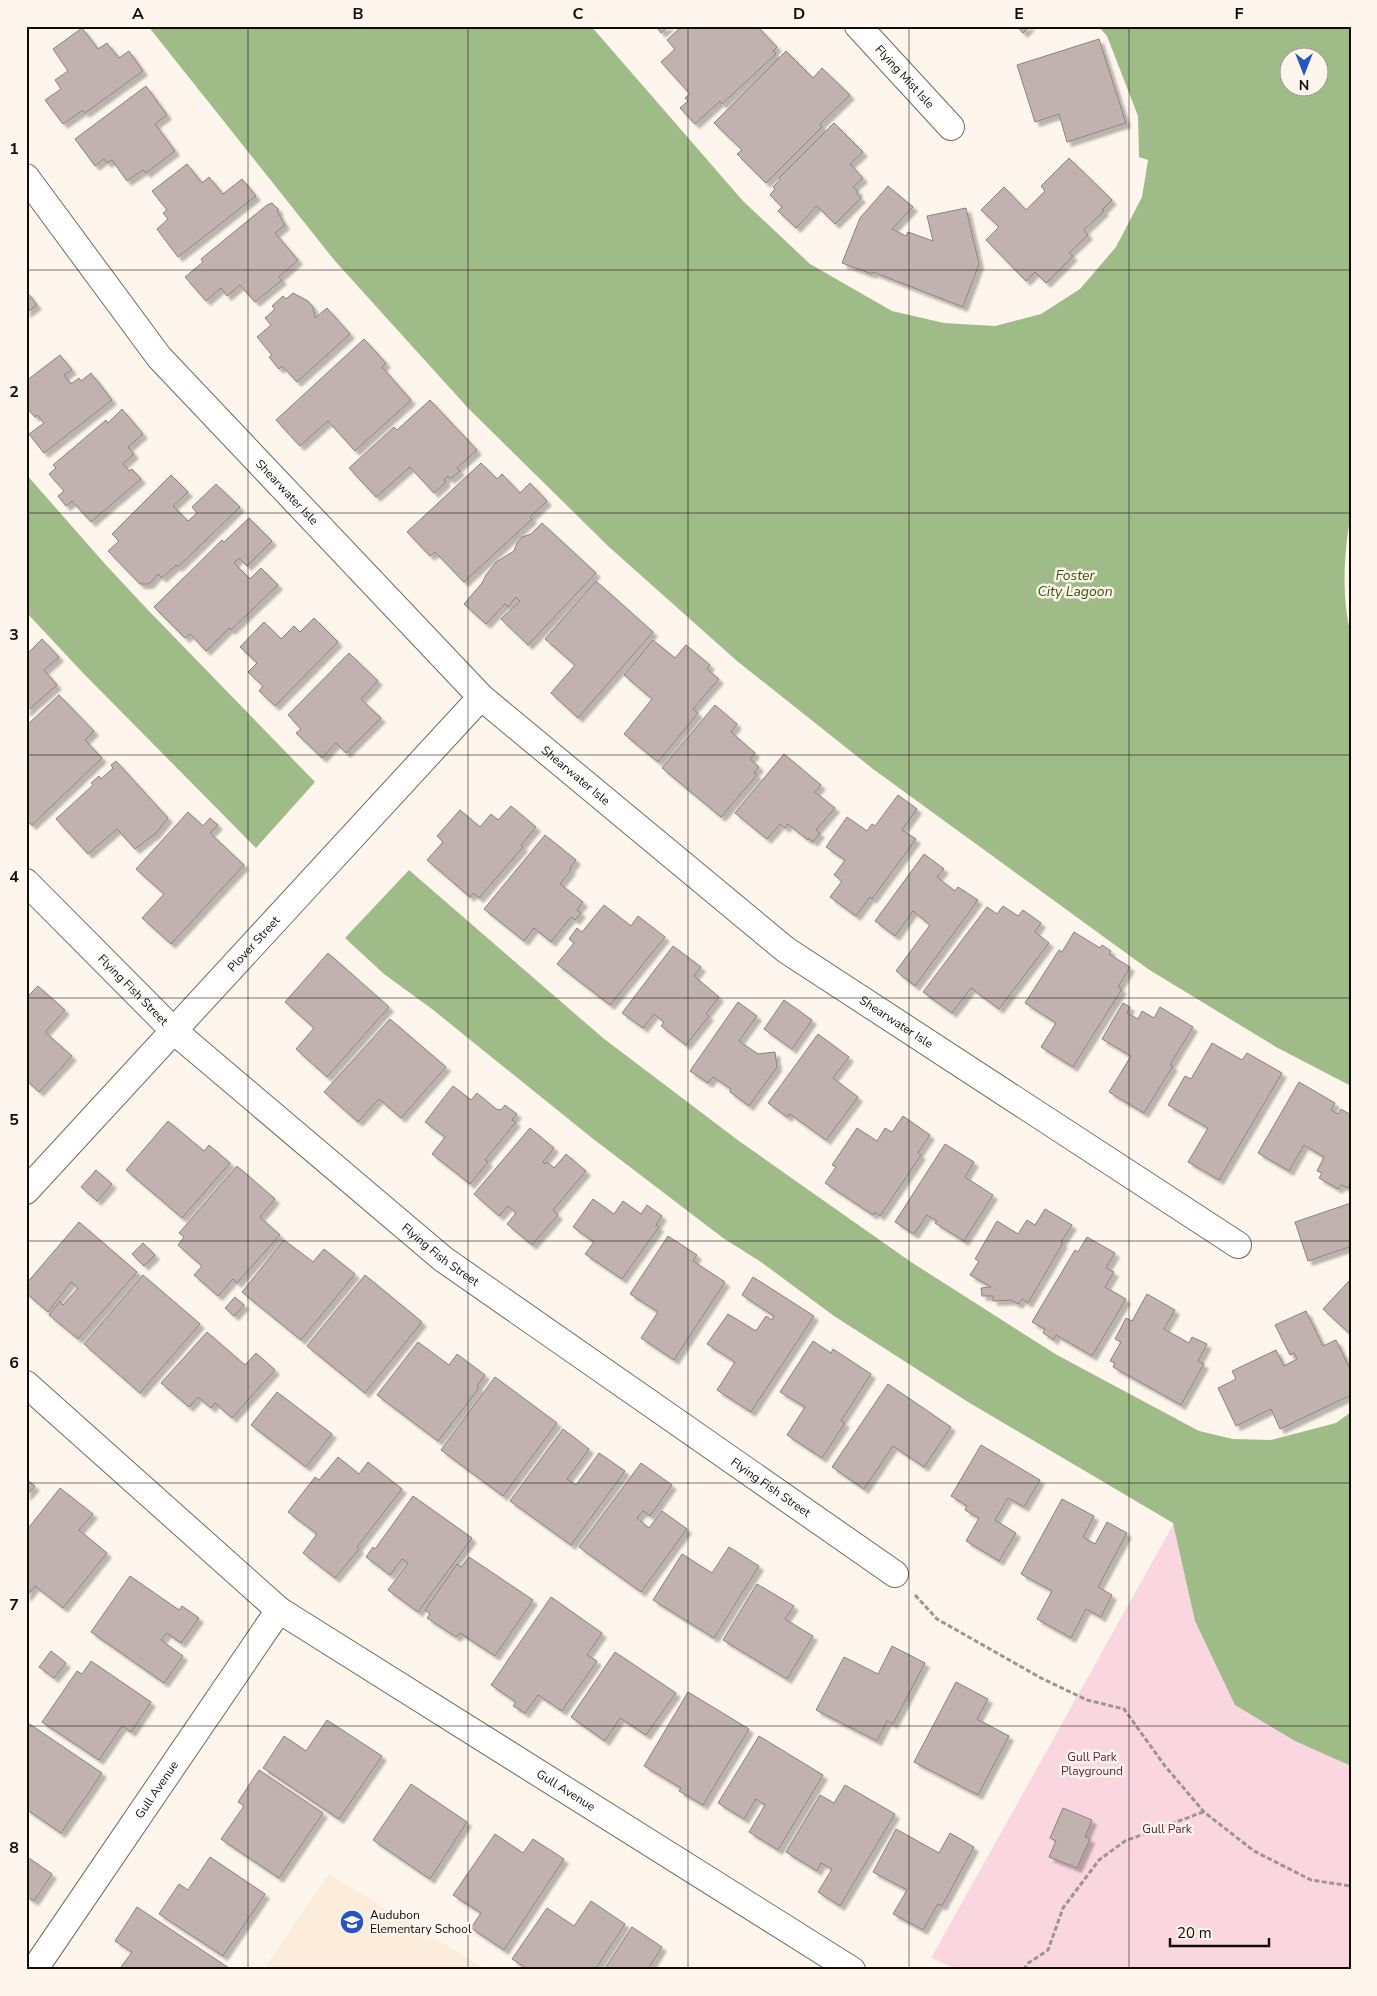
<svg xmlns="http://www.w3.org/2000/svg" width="1377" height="1996" font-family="'Nunito Sans',sans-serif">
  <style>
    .built { fill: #fcecdb }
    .green { fill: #fad7e0 }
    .water { fill: #9fbb88; fill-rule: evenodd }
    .building { fill: #c1b2af; stroke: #8e807d; filter: url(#shadow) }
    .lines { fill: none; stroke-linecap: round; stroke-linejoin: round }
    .minor-casing { stroke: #736a61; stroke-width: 28 }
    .path { stroke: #9d9690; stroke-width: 3; stroke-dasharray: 5 2.5; stroke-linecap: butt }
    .minor { stroke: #fff; stroke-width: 26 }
    .grid { fill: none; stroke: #100d09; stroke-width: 1; stroke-opacity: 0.55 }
    .labels { text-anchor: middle; stroke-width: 5; stroke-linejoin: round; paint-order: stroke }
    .street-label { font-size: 12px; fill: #100d09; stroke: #fef5ed }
    .park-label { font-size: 12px; fill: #621935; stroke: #fef5ed }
    .poi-label { font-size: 12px; fill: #100d09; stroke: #fef5ed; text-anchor: start }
    .water-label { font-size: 14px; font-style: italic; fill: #34560a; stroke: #fef5ed }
    .neatline { fill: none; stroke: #100d09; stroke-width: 2 }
    .grid-label { font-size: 16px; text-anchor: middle; font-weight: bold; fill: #100d09 }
  </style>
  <defs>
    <filter id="shadow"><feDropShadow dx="4.5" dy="4.5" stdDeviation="1" flood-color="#0004"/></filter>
  </defs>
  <rect width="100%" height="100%" fill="#fef5ed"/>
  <!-- built -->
  <polygon class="built" points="329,1874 487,1970 263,1970"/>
  <!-- green -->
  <polygon class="green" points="1174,1523 1195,1621 1295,1741 1351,1766 1351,1970 959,1970 931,1958"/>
  <!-- water -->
  <g class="water">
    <path d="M148 26H591L743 201 810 264 892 311 944 323 995 326 1041 314 1080 289 1116 247 1142 197 1148 160 1139 157 1138 116 1107 36 1098 26H1351V513C1344 552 1341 596 1351 635V1086L1276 1047 1148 969 873 769 737 661 608 546 468 408 335 261ZM1290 58H1320V88H1290Z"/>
    <polygon points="26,474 105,564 147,609 315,782 256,848 83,673 26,612"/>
    <polygon points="409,870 603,1038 739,1141 911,1262 1057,1355 1199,1431 1233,1439 1271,1440 1336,1423 1351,1412 1351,1766 1295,1741 1235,1705 1195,1621 1173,1523 968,1402 834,1316 761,1262 723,1238 592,1138 432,1009 384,974 345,938"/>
  </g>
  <!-- building -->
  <g class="building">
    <polygon points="656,26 669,26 661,33"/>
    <polygon points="682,26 757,26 777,47 773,51 776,54 722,104 720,101 695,124 680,108 688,101 685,98 690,94 661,62 675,49 667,40"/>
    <polygon points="1017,26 1030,26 1023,33"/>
    <polygon points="82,28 98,49 107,43 119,58 129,51 143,71 85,113 83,110 63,124 45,100 61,89 55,80 68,71 53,49"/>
    <polygon points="1099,39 1126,123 1067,142 1059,114 1035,122 1017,65"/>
    <polygon points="786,51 813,78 822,68 850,95 820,124 822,127 766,183 737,154 742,150 714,123"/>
    <polygon points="146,86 167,115 155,124 175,151 146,173 143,170 127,181 112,160 107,163 104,159 95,166 75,139"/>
    <polygon points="834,123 863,152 850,164 863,178 853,187 858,191 857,194 861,198 835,224 817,206 796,228 778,211 782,207 770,195 775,189 773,187 780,180 779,178"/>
    <polygon points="1069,158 1112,200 1102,210 1104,211 1084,230 1088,235 1069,253 1073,256 1046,283 1035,272 1026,281 986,240 999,227 981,210 1004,187 1026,210 1045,191 1041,186"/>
    <polygon points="187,164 202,183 209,177 223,194 242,179 256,196 178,257 157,229 168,219 163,213 167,210 152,191"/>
    <polygon points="888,186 913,207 892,229 906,236 908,232 933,241 927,216 966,208 979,264 963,307 873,272 872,274 842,263 860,218"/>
    <polygon points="272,203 278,209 278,213 285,225 275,233 298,260 279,277 282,280 255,302 240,285 227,296 221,288 206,301 185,277 203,262 201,259 267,205"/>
    <polygon points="26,291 37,305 26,313"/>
    <polygon points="293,293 308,301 313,307 315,318 327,308 350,334 297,382 282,366 279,369 269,357 272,355 257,337 271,325 265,318 275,309 272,306 283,296 286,299"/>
    <polygon points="364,339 386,363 382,367 411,400 355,451 328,421 300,446 276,420"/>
    <polygon points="60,355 72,370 64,375 71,384 79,378 81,381 91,373 112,400 44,453 29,434 44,423 37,415 35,417 26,407 26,381"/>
    <polygon points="430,400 477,450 457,468 460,471 450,479 448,476 444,480 446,482 434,493 410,467 376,497 349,468 394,427 397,430"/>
    <polygon points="122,409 143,434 128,447 134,454 123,464 129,471 132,469 141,479 91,522 72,501 66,506 58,496 64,491 49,474 56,468 53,465 106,420 108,423"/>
    <polygon points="481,463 497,479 502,474 520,493 530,483 547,501 530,517 532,519 464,582 435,552 430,556 407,532"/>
    <polygon points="171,475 188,492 173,506 188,521 197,513 192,507 216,484 240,507 178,567 176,565 162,578 158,574 149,584 140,584 108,551 119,541 112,534"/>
    <polygon points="249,518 272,541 247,566 239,558 234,563 250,579 261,568 278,585 231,630 229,628 206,651 190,634 185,638 154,607 222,540 224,542"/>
    <polygon points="542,523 596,573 528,645 501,619 520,601 516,597 508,607 505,604 486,624 464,604 482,583 486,575 496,562 514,551 517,543 522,537 531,534"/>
    <polygon points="596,581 653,632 578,718 551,693 575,665 545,639"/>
    <polygon points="314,618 338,642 275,706 259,691 263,686 248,672 257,663 240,647 264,622 281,639 294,626 300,632"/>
    <polygon points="42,639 59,657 44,670 57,685 26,712 26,651 28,653"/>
    <polygon points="653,640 675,658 686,645 710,665 707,669 719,679 693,709 698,713 658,762 624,734 652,699 624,675"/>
    <polygon points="349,653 378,681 361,699 381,718 346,753 336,743 322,758 296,733 301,729 288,715"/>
    <polygon points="59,695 94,731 85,740 102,758 32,825 26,820 26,726"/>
    <polygon points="715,705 737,724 731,732 755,753 750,759 759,767 754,773 757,775 721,817 662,768"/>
    <polygon points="784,754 821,785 815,792 835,808 816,830 820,833 813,842 809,838 808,840 788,824 785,828 780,824 767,839 735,813"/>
    <polygon points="116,761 168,818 156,833 135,849 117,829 88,854 56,819 93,785 91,783 99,776 101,779 113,768 111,765"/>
    <polygon points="898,795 917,809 902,830 916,839 872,899 870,897 856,916 830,897 842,881 834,875 845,860 826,847 847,817 867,831 872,824 875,826"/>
    <polygon points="511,806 536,827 521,845 523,847 479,898 473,893 470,897 427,860 443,842 437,836 460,810 480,827 491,814 498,820"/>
    <polygon points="188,812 203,826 210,818 218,825 210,833 244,865 171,944 142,918 164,894 136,869"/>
    <polygon points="545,835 576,860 570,868 571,870 560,884 583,902 577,910 581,913 575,920 571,917 551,942 534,928 524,941 484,909"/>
    <polygon points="924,854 944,869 937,877 955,891 958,887 978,900 915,986 896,971 930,925 913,911 895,936 875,921"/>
    <polygon points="604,905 631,926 638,916 665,937 610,1005 557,964 574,943 569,939 577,928 582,932"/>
    <polygon points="1003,906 1018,916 1023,910 1041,923 1035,932 1049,943 999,1009 971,988 952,1013 923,992 987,907 997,914"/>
    <polygon points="1074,932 1100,948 1102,945 1111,951 1109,954 1130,967 1118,987 1122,989 1073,1067 1041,1047 1056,1023 1025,1003 1059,950 1062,952"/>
    <polygon points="673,946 701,967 694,976 719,997 706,1014 709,1016 686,1045 661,1026 664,1022 654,1014 643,1028 622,1013"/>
    <polygon points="328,953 389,1007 327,1077 296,1049 314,1028 285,1002"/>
    <polygon points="38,986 65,1010 45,1032 72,1056 39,1092 26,1080 26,998"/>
    <polygon points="784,1000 812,1020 792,1049 764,1029"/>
    <polygon points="738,1002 757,1016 739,1041 758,1054 775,1052 777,1067 749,1106 730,1092 731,1089 713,1077 708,1083 690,1071"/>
    <polygon points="1123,1003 1130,1007 1127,1013 1138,1019 1142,1011 1154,1018 1160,1007 1193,1027 1170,1065 1173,1066 1144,1113 1109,1092 1131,1056 1102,1039"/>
    <polygon points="390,1019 446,1067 401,1118 379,1099 358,1122 324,1092"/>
    <polygon points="818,1034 849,1057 833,1078 858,1097 826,1140 790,1114 787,1117 768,1103"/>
    <polygon points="1212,1043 1242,1060 1247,1053 1282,1073 1219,1180 1188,1162 1208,1128 1168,1105 1185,1076 1191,1079"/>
    <polygon points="1299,1082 1335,1103 1331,1110 1338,1114 1341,1109 1351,1115 1351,1183 1348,1188 1341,1185 1338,1189 1319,1178 1322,1173 1317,1171 1324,1157 1304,1145 1289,1171 1258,1153"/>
    <polygon points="453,1086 471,1100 477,1093 496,1109 501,1110 505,1105 517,1114 512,1120 516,1122 485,1160 488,1162 470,1184 432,1154 445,1137 425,1122"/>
    <polygon points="903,1116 930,1135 918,1153 921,1155 880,1216 875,1212 873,1215 825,1183 836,1167 832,1165 857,1128 877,1141 885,1128 892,1132"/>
    <polygon points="168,1121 204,1151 209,1145 230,1163 182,1218 126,1170"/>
    <polygon points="530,1128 554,1148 543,1162 545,1164 547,1162 554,1168 566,1154 586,1171 553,1210 558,1215 532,1245 507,1224 516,1213 508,1206 499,1216 474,1194"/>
    <polygon points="945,1144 974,1162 965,1177 993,1195 964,1241 935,1223 937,1221 927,1215 914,1234 895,1222"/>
    <polygon points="237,1166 275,1199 260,1217 280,1235 237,1283 233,1279 218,1296 194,1275 202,1266 178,1245 184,1237 179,1233"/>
    <polygon points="96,1170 112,1184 97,1201 81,1187"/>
    <polygon points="593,1199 614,1214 623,1201 641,1214 647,1205 662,1216 656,1225 659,1227 622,1279 585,1254 594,1242 573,1227"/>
    <polygon points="1351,1203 1351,1253 1349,1247 1308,1261 1295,1222"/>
    <polygon points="1045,1209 1072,1225 1061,1242 1063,1243 1028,1303 1022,1299 1018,1304 1011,1300 993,1301 993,1296 982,1296 981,1288 991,1287 970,1275 979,1261 975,1259 997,1221 1018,1234 1027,1220 1035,1225"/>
    <polygon points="79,1222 137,1272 78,1339 49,1315 60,1301 63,1305 78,1288 71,1282 48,1312 26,1293 26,1284"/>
    <polygon points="668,1236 697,1255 693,1261 725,1282 674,1360 641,1338 658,1312 630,1294"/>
    <polygon points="1087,1237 1115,1253 1106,1268 1114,1272 1105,1287 1126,1299 1092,1356 1056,1335 1054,1340 1043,1333 1045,1329 1032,1322 1075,1250 1078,1252"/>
    <polygon points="284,1240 313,1262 324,1249 355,1274 301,1340 242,1292"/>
    <polygon points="143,1243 155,1255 144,1266 132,1254"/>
    <polygon points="143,1275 200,1324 140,1393 84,1344"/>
    <polygon points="365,1275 422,1322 365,1393 307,1346"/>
    <polygon points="753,1277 814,1316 751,1412 717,1390 735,1362 707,1344 728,1314 756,1331 766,1316 772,1320 774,1316 742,1295"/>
    <polygon points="1349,1281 1351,1282 1351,1335 1323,1309"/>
    <polygon points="1147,1294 1175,1310 1164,1329 1189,1343 1192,1337 1207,1344 1198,1361 1204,1364 1181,1405 1113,1367 1115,1363 1110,1361 1121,1342 1115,1339 1126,1318 1132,1321"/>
    <polygon points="235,1297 244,1305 234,1316 225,1308"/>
    <polygon points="1306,1311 1323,1346 1336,1340 1351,1371 1351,1395 1280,1429 1271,1409 1236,1426 1218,1388 1236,1379 1232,1371 1276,1350 1284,1366 1297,1359 1294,1353 1290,1355 1275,1325"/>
    <polygon points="207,1332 245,1365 256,1353 275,1370 232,1418 215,1403 211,1408 198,1397 189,1407 161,1383"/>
    <polygon points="813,1341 831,1353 833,1349 871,1374 841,1421 845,1423 822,1458 787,1435 805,1407 780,1392"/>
    <polygon points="418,1342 449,1365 457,1354 485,1375 477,1386 479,1388 438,1441 377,1395"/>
    <polygon points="495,1377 557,1423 503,1496 441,1450"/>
    <polygon points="888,1384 951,1427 924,1467 893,1446 864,1489 832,1467"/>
    <polygon points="277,1392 332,1434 306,1467 251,1425"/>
    <polygon points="563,1429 589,1449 567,1479 576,1485 599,1453 625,1471 571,1545 510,1501"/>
    <polygon points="981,1445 1040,1480 1024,1507 1008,1498 995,1520 1016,1533 999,1561 966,1541 979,1518 965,1510 967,1506 951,1496"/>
    <polygon points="338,1457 359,1474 368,1462 402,1489 357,1547 359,1549 335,1578 303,1553 317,1534 288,1512 315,1477 319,1480"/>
    <polygon points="641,1463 672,1485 650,1516 643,1511 637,1518 649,1528 662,1511 687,1529 641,1592 579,1547"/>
    <polygon points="26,1479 35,1486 26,1496"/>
    <polygon points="60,1488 93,1514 79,1530 107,1553 63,1608 35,1586 26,1597 26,1531"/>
    <polygon points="413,1496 472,1538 418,1612 388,1590 408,1563 402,1559 390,1575 366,1557 373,1547 375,1549"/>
    <polygon points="1062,1499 1094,1516 1083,1537 1095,1544 1107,1522 1127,1533 1098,1587 1112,1595 1101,1617 1086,1609 1071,1638 1037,1619 1052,1591 1021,1574"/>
    <polygon points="729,1547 759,1566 714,1638 653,1600 682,1554 712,1573"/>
    <polygon points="469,1557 533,1600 495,1656 460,1633 456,1637 427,1618 430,1614 425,1610 457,1564 461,1567"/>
    <polygon points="130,1576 179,1610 182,1606 199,1618 181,1643 167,1633 161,1640 183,1656 164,1683 91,1632"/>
    <polygon points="757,1584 794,1606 785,1619 813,1636 787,1679 723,1640"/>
    <polygon points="551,1597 602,1633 587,1655 597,1661 562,1711 538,1695 525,1713 513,1706 516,1702 491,1685"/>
    <polygon points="892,1646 925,1663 893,1724 887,1721 877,1741 816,1710 844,1657 878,1674"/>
    <polygon points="51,1651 66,1663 54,1678 39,1667"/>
    <polygon points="615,1652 676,1693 646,1735 620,1718 605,1741 571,1717"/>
    <polygon points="91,1661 151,1702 131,1732 122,1726 99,1760 42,1722 77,1671 82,1674"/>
    <polygon points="956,1682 988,1699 977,1719 1009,1736 978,1795 914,1762"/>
    <polygon points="688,1692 749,1729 703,1805 679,1791 681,1788 644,1766"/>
    <polygon points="327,1720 382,1756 339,1819 263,1768 284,1736 306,1751"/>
    <polygon points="28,1723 102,1773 61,1833 26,1809"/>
    <polygon points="759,1736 823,1775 778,1850 749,1832 765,1805 756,1799 744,1819 718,1803"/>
    <polygon points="259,1770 323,1813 279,1878 221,1839 244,1806 238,1802"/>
    <polygon points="411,1784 467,1822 430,1879 373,1840"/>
    <polygon points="845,1785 895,1814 840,1906 818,1892 832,1869 821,1863 817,1871 786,1852 820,1795 834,1803"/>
    <polygon points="1063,1808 1092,1820 1085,1837 1090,1839 1077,1868 1049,1857 1056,1841 1050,1838"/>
    <polygon points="896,1829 939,1853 950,1833 974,1847 942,1906 938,1904 923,1930 893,1914 907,1890 873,1872"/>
    <polygon points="495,1834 523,1853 533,1839 564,1859 504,1950 471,1928 481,1913 453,1895"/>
    <polygon points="26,1856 52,1874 34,1901 26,1896"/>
    <polygon points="210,1857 265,1894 223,1956 159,1914 179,1884 188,1890"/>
    <polygon points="591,1901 625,1924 595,1970 529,1970 512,1959 547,1908 574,1926"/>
    <polygon points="137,1907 232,1970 119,1970 132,1952 115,1941"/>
    <polygon points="632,1927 662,1947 648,1969 649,1970 604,1970"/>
  </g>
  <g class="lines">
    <!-- minor casing -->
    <g class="minor-casing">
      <g id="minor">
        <path id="s1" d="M858 26 951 127"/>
        <path id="s2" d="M26 177 159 357 481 697 786 950 1238 1245"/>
        <path id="s3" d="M26 882 174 1031 443 1259 895 1574"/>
        <path id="s4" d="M26 1191 481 697"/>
        <path id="s5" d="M26 1384 279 1610 852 1970"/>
        <path id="s6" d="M34 1970 279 1610"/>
      </g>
    </g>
    <!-- path -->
    <g class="path">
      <polyline points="915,1595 937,1619 1041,1678 1087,1700 1124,1709 1165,1766 1204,1812 1254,1851 1311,1880 1351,1886"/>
      <polyline points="1024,1970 1027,1964 1048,1950 1063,1908 1099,1860 1125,1841 1203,1812"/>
    </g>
    <!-- minor -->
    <use href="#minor" class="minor"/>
  </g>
  <!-- grid -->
  <path class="grid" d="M248 26V1970M468 26V1970M688 26V1970M909 26V1970M1129 26V1970M26 270H1351M26 513H1351M26 755H1351M26 998H1351M26 1241H1351M26 1483H1351M26 1726H1351"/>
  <!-- icons -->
  <defs>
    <g id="school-disc" transform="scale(1.25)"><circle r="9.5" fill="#2555c2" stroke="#fef5ed"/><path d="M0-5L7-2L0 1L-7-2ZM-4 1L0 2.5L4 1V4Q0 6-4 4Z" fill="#fff"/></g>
  </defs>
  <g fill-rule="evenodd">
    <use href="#school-disc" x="352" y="1922"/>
  </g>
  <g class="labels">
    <!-- street labels -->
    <g class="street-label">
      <text dy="4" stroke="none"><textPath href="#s1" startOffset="69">Flying Mist Isle</textPath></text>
      <text dy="4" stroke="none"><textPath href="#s2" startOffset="410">Shearwater Isle</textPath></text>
      <text dy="4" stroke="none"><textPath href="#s2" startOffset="815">Shearwater Isle</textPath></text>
      <text dy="4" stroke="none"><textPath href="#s4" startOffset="336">Plover Street</textPath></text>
      <text dy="4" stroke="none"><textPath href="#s3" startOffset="152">Flying Fish Street</textPath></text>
      <text dy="4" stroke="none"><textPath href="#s2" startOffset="1220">Shearwater Isle</textPath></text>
      <text dy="4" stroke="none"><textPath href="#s3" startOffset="558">Flying Fish Street</textPath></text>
      <text dy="4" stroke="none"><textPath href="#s3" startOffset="962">Flying Fish Street</textPath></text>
      <text dy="4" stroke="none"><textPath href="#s6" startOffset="218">Gull Avenue</textPath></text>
      <text dy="4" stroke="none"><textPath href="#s5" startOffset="678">Gull Avenue</textPath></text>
    </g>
    <!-- park labels -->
    <g class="park-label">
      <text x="1092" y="1761">Gull Park<tspan x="1092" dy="14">Playground</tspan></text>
      <text x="1167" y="1833">Gull Park</text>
    </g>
    <!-- poi labels -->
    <g class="poi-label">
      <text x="370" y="1919">Audubon<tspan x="370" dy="14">Elementary School</tspan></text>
    </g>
    <!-- water labels -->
    <g class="water-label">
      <text x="1075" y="580">Foster<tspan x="1075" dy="16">City Lagoon</tspan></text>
    </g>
  </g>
  <!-- border -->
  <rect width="1377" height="1996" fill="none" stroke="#fef5ed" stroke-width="55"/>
  <!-- north arrow -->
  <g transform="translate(1304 72) rotate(180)"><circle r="24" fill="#fef5ed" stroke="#9f9892"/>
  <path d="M0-4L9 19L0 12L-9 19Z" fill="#2555c2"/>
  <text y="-8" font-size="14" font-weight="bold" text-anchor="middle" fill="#100d09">N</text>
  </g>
  <!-- scale -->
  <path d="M1170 1938v8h99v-8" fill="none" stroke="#100d09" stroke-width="2.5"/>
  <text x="1177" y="1938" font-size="15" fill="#100d09" stroke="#fef5ed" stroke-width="4" paint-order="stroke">20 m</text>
  <rect x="28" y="28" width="1322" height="1940" class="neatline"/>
  <g class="grid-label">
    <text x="138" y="19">A</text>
    <text x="358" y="19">B</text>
    <text x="578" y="19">C</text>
    <text x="799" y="19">D</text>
    <text x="1019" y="19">E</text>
    <text x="1239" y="19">F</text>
    <text x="14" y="154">1</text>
    <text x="14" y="397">2</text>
    <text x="14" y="640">3</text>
    <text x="14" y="882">4</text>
    <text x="14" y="1125">5</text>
    <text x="14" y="1368">6</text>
    <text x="14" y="1610">7</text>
    <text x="14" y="1853">8</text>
  </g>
</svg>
